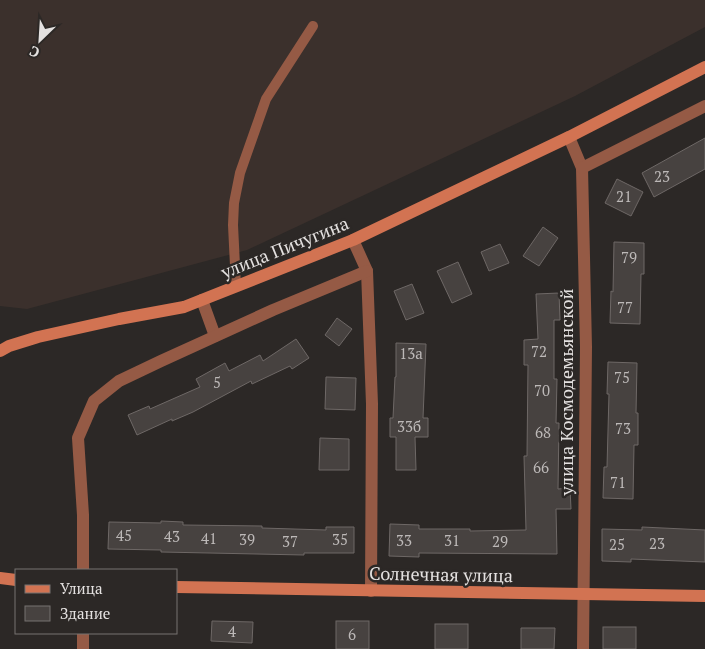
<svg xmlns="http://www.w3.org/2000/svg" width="705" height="649" font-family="'PT Serif',serif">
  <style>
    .built { fill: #3b302c }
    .building { fill: #474240; stroke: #6e6866 }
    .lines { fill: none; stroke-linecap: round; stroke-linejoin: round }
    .lane { stroke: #955a45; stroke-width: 10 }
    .street { stroke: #955a45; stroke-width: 12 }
    .secondary { stroke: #d27352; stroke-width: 12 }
    .labels { text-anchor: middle; stroke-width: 5; stroke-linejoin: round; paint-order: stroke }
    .number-label { font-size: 15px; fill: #bdb9b8 }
    .street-label { font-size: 18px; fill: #e4e1e0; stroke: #2c2826 }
  </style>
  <rect width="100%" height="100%" fill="#2c2826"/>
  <!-- built -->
  <polygon class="built" points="0,0 705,0 705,27 575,96 247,250 27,309 0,306"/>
  <!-- building -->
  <g class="building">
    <polygon points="705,138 705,169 654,197 642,173"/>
    <polygon points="617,179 643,192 631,216 605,203"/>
    <polygon points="543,227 558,238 539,266 523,256"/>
    <polygon points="614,242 644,243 644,274 641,274 640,324 610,323 611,291 613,292"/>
    <polygon points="500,244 509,263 489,271 481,252"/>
    <polygon points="458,262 472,294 452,303 437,271"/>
    <polygon points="412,284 424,313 406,320 394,291"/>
    <polygon points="559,293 560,320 554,320 554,379 557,379 556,423 559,423 558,489 570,488 571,509 556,509 557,554 419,553 419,557 389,556 390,524 419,525 419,529 470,529 470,531 526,530 524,456 527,456 528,365 524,365 524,340 538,339 536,294"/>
    <polygon points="337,318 352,329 339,346 325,335"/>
    <polygon points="296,339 309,358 292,369 290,366 252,384 251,381 193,412 172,421 172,419 137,435 128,415 149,406 150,409 200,387 196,379 225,363 229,371 260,355 263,361"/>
    <polygon points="396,343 426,344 423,418 428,418 428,437 415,437 416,470 396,470 396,437 390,437 390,418 393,418 395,377 396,377"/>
    <polygon points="608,362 637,363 636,413 638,413 638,445 634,445 633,499 603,498 604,467 607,467 609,394 607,394"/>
    <polygon points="326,377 356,378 355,410 325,409"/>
    <polygon points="320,438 349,439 349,470 319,470"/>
    <polygon points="161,521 183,522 183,525 262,526 262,528 326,530 326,527 354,527 354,553 304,553 304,555 161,552 161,550 108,549 109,522 161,523"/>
    <polygon points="642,527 705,530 705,562 631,559 631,562 602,561 602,529 642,530"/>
    <polygon points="212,621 253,622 252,643 211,641"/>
    <rect x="336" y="621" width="33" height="28"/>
    <rect x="435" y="624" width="33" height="25"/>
    <rect x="603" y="627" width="33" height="22"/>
    <polygon points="521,628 555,628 554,649 521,649"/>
  </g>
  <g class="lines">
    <!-- lane -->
    <polyline class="lane" points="236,286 233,225 234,203 240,173 266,99 313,26"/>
    <!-- street -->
    <g class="street">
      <polyline points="569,137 582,168 586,347 583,649"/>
      <polyline points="582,168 705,106"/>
      <polyline points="353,240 367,271 372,404 371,591"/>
      <polyline points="202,300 215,336"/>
      <polyline points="83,570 83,515 78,438 94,401 119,381 161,361 273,310 367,271"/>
      <polyline points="83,649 83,633"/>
    </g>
    <!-- secondary -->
    <g class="secondary">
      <polyline points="0,351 9,346 38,337 119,319 184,307 353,240 569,137 705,67"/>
      <polyline points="0,578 16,580"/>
      <polyline points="176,587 705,596"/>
    </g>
  </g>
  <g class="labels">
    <!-- number labels -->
    <g class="number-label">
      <text x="662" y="182">23</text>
      <text x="624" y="202">21</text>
      <text x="629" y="263">79</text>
      <text x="625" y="313">77</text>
      <text x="539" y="357">72</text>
      <text x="411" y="359">13а</text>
      <text x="622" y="383">75</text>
      <text x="217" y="388">5</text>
      <text x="542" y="396">70</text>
      <text x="409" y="432">33б</text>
      <text x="623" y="434">73</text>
      <text x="543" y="438">68</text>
      <text x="541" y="473">66</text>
      <text x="618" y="488">71</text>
      <text x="124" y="541">45</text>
      <text x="172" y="542">43</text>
      <text x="209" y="544">41</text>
      <text x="247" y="545">39</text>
      <text x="340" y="545">35</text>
      <text x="404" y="546">33</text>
      <text x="452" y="546">31</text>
      <text x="290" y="547">37</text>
      <text x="500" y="547">29</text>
      <text x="657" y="549">23</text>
      <text x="617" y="550">25</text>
      <text x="232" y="637">4</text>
      <text x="352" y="640">6</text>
    </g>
    <!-- street labels -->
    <g class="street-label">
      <text transform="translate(285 248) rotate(-22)" y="6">улица Пичугина</text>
      <text transform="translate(567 392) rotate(-90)" y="6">улица Космодемьянской</text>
      <text transform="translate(441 575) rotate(1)" y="6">Солнечная улица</text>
    </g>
  </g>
  <!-- legend -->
  <rect x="15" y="569" width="162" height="65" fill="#2c2826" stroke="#767270"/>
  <rect x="25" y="585" width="25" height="8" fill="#d27352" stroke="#767270"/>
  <text x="60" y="594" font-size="15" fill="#e4e1e0">Улица</text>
  <rect x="25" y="606" width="25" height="15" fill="#474240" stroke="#767270"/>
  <text x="60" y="619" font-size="15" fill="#e4e1e0">Здание</text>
  <!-- north arrow -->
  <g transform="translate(40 40) rotate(205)" stroke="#2c2826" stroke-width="4" paint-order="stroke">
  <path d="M0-4L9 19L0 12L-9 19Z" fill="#e4e1e0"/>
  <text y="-8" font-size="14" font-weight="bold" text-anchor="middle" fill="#e4e1e0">С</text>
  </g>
</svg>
